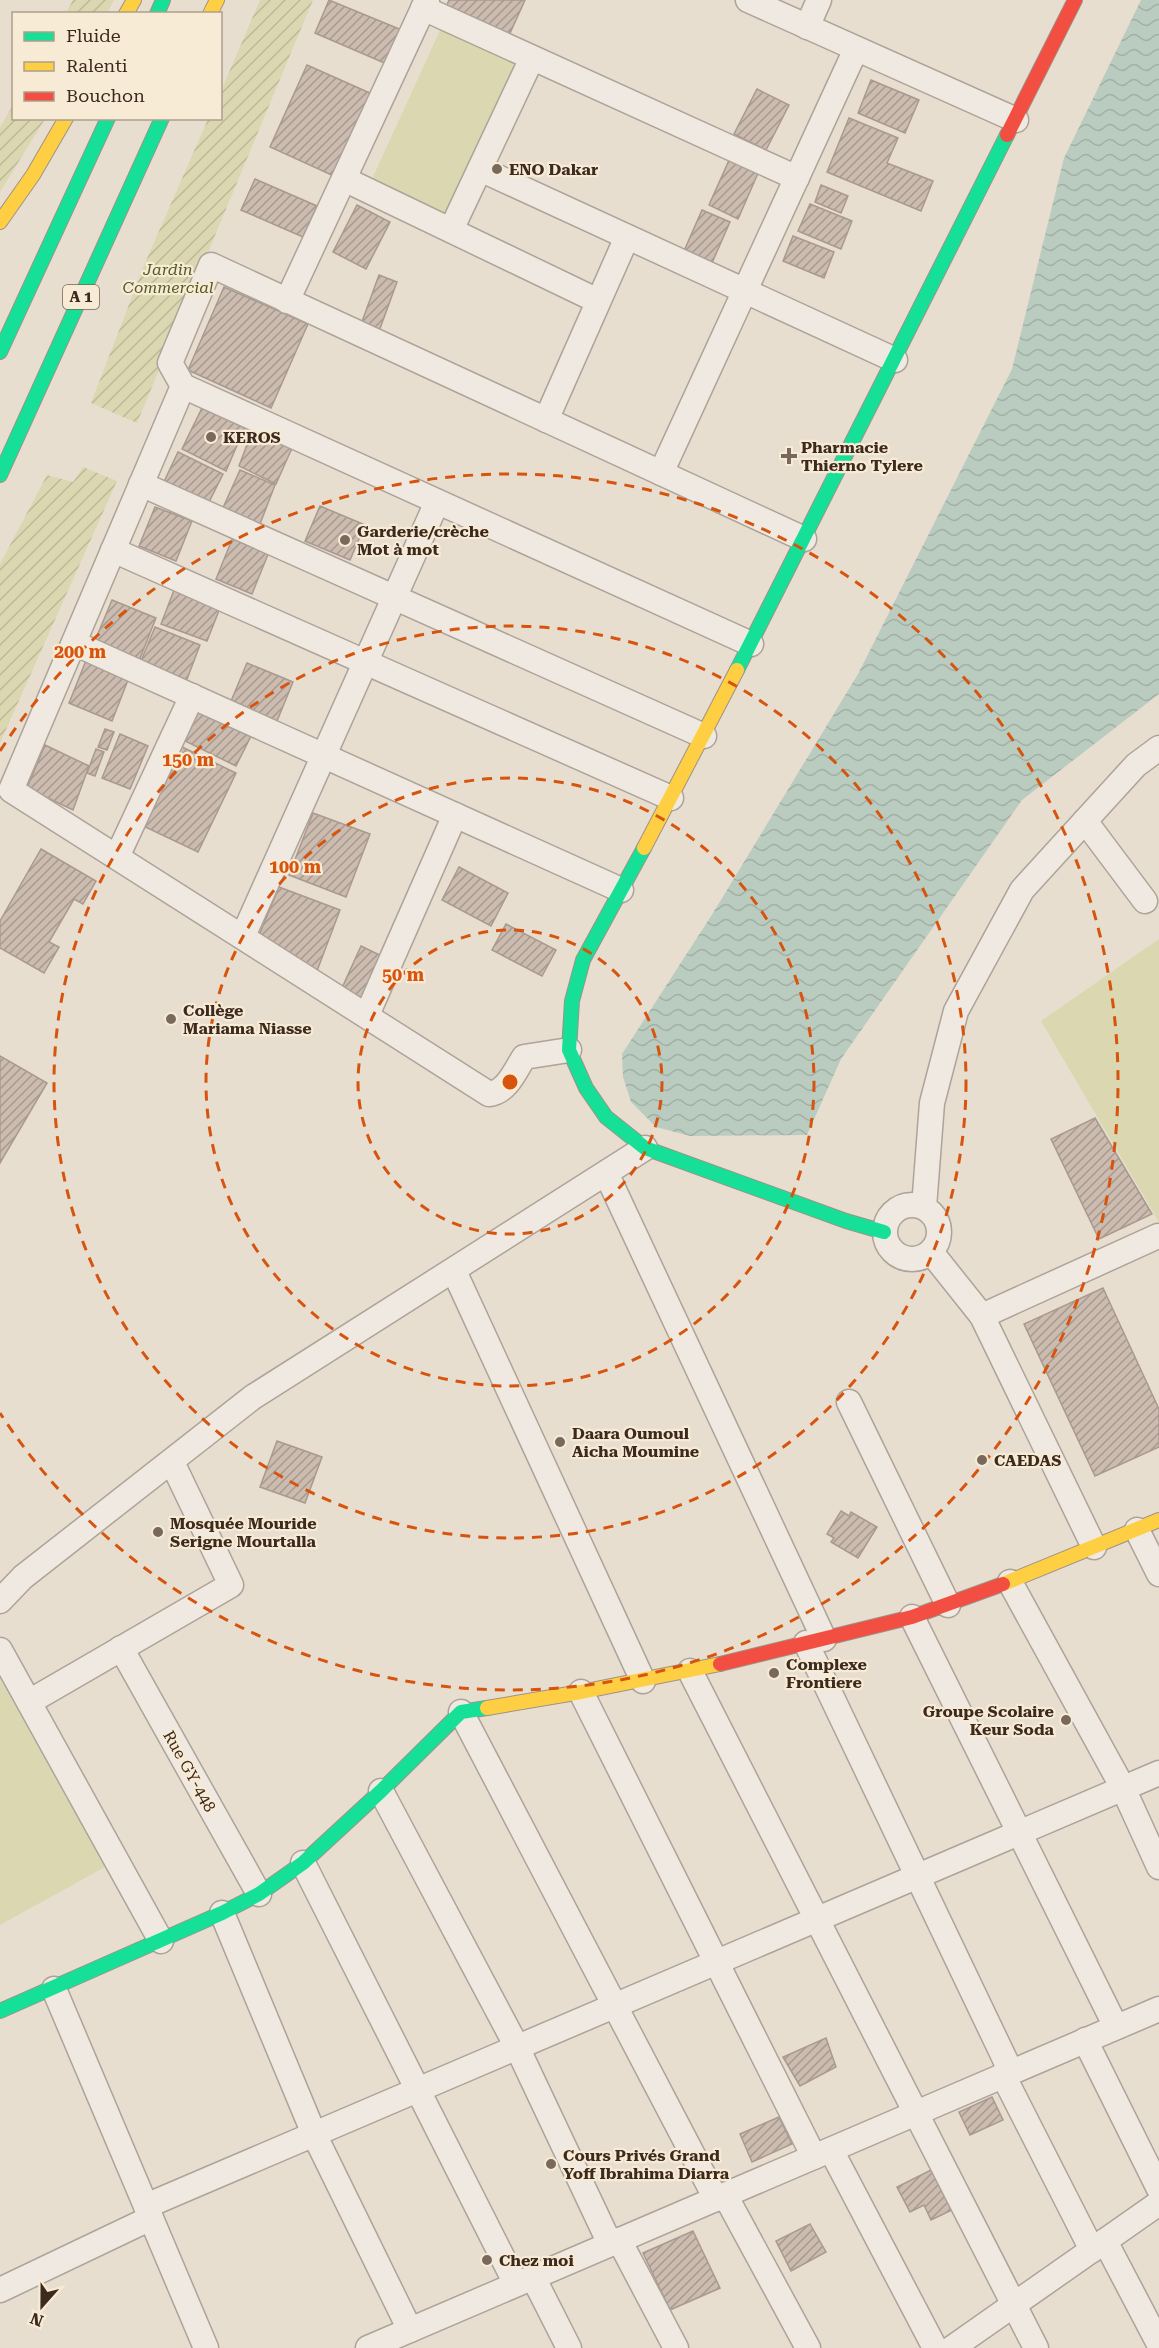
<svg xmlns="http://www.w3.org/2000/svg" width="1159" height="2348" font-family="'Roboto Serif',serif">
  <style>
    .garden { fill: url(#garden-furrows) }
    .pitch { fill: #dbd7b1 }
    .water { fill: url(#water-waves) }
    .building { fill: url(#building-hatch); stroke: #a9998e; stroke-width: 1.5 }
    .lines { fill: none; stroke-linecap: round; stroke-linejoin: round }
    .street-casing { stroke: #ada398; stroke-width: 27 }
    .fast-casing { stroke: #9d9288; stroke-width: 16 }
    .slow-casing { stroke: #9d9288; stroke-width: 16 }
    .jam-casing { stroke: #9d9288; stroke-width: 16 }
    .street { stroke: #efe9e1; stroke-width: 24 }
    .fast { stroke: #16e098; stroke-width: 14 }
    .slow { stroke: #ffcf43; stroke-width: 14 }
    .jam { stroke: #f24e42; stroke-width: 14 }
    .ring { fill: none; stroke: #d7540e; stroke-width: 3; stroke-dasharray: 10 8 }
    .poi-dot { fill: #79695c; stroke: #f8ebd5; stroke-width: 2 }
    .labels { text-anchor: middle; stroke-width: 4.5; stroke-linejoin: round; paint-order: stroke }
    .shield { fill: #f8ebd5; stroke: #756455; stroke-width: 1.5 }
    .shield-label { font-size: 15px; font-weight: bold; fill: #3d2a1e }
    .poi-label { font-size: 16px; font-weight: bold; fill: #3d2a1e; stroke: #f8ebd5; text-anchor: start }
    .park-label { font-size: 16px; font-style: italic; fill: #535b23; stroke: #f8ebd5 }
    .street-label { font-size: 16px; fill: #3d2a1e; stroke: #f8ebd5 }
    .centre { fill: #d7540e; stroke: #f8ebd5; stroke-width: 3 }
    .ring-label { font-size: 18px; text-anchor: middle; font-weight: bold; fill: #d7540e; stroke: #f8ebd5; stroke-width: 4.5; stroke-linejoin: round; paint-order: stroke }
  </style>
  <defs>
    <pattern id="garden-furrows" width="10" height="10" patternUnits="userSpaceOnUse" patternTransform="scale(1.5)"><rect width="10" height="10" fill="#dbd7b1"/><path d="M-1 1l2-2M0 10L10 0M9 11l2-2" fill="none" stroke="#bdb998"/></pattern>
    <pattern id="water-waves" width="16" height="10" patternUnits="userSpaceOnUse" patternTransform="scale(1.5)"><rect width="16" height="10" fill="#baccc0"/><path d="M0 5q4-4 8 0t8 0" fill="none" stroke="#a1afa5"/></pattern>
    <pattern id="building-hatch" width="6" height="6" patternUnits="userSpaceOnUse" patternTransform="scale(1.5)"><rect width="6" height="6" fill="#ccbcb0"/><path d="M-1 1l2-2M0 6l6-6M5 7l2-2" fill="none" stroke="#a7998f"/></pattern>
  </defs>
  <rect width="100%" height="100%" fill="#e8ded0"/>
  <!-- garden -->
  <g class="garden">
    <polygon points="73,0 114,0 107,13 66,13"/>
    <polygon points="260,0 313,0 137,423 91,403 145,263 208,119 220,118 221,91"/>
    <polygon points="13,105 14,118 45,119 0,192 0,127"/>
    <polygon points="83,467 117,481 0,743 0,564 47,475 73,482"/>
  </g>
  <!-- pitch -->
  <g class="pitch">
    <polygon points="441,28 520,65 451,216 372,179"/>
    <polygon points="1159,939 1159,1222 1041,1021"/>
    <polygon points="0,1679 105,1867 0,1925"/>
  </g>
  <!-- water -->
  <polygon class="water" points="1141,0 1159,0 1159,694 1022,800 841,1059 807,1135 690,1136 656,1127 631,1102 623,1077 622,1054 713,913 858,674 1012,369 1064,158"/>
  <!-- building -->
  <g class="building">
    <polygon points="329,0 404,31 389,65 315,33"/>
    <polygon points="449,0 525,0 506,42 446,7"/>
    <polygon points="307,65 372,94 336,177 270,147"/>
    <polygon points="871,80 919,100 905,133 858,113"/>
    <polygon points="757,89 789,105 766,150 734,134"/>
    <polygon points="849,118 898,138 887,163 933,181 921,211 827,172"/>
    <polygon points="730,158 759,171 738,219 709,205"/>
    <polygon points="255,179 317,206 303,237 241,210"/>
    <polygon points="821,185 848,196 841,213 815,202"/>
    <polygon points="810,204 852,221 841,249 798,231"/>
    <polygon points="357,205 390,222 366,269 333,252"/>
    <polygon points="702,210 730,222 708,272 680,260"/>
    <polygon points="793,236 834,252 824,278 783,261"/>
    <polygon points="379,275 397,282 378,334 360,327"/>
    <polygon points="224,287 308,324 271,408 188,370"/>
    <polygon points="202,408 245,427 226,471 182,449"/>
    <polygon points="253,429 293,446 276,484 239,466"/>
    <polygon points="178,452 223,474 205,510 161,488"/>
    <polygon points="240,470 275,485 260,524 222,510"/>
    <polygon points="320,506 365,525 350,560 305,541"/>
    <polygon points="155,507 192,521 176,561 139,546"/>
    <polygon points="233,537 269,552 252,594 216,579"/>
    <polygon points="176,585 222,603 207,641 161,624"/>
    <polygon points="112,600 156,618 139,661 94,643"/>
    <polygon points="155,627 200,645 184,687 138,668"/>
    <polygon points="87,658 130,675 112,721 69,703"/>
    <polygon points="247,663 293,682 277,721 231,701"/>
    <polygon points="201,703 254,730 236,766 183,740"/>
    <polygon points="105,729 114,732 107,750 98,747"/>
    <polygon points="120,734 148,746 130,789 102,778"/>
    <polygon points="45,745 89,766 73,810 27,788"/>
    <polygon points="180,746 236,773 198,852 141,825"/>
    <polygon points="96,749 104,752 95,776 87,773"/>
    <polygon points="313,813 370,834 346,897 289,875"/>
    <polygon points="41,849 96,881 83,904 74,899 49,942 59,947 44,973 0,948 0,921"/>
    <polygon points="459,867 508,893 491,926 442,900"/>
    <polygon points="279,887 340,910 317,971 258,938"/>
    <polygon points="506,924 556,950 542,976 492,950"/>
    <polygon points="361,946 388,959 368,1001 342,988"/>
    <polygon points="0,1056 47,1083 0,1163"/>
    <polygon points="1095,1118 1152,1214 1099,1239 1051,1139"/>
    <polygon points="1103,1288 1159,1409 1159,1447 1095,1476 1024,1324"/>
    <polygon points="277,1441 322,1457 305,1503 260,1487"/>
    <polygon points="841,1511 849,1516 851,1512 877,1527 858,1558 831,1542 834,1538 827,1534"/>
    <polygon points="826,2038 836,2067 800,2086 783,2057"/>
    <polygon points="992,2097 1003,2120 970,2135 959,2112"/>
    <polygon points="779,2117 792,2144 752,2162 740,2134"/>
    <polygon points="931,2170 952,2210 931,2220 924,2205 910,2212 897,2187"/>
    <polygon points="810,2224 826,2252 791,2271 776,2241"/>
    <polygon points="693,2231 720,2288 670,2310 643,2253"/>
  </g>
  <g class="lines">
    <!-- street casing -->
    <g class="street-casing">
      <g id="street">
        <polyline points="748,0 1016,120"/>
        <polyline points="423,8 797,178"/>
        <polyline points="807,27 819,0"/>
        <polyline points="480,169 895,360"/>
        <polyline points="344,179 598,301"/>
        <polyline points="451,230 532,58"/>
        <polyline points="287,301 427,0"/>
        <path d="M183 386 11 790 489 1094C507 1092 515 1071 524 1057L569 1050"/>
        <polyline points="546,420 627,237"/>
        <polyline points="661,473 856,49"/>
        <polyline points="141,484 704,736"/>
        <polyline points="113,550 671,798"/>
        <polyline points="74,643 621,890"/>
        <polyline points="751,644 183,386 170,363 211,265 804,539"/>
        <polyline points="1085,821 1145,901"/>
        <polyline points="117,857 192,696"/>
        <polyline points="243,936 437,502"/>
        <polyline points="367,1015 455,815"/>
        <polyline points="607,1175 824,1639"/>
        <circle cx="912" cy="1232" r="27"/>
        <polyline points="924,1207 932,1103 956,1011 1022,890 1136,765 1159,748"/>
        <polyline points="931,1252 982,1316 1094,1547"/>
        <polyline points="454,1271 643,1681"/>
        <polyline points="982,1316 1158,1236"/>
        <polyline points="849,1402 948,1605"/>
        <polyline points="1137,1530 1159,1574"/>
        <polyline points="1010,1582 1123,1788 1159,1867"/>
        <polyline points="0,1601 23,1577 253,1397 645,1148"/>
        <polyline points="912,1617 1116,2027"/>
        <polyline points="806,1643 1011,2072"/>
        <polyline points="121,1648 259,1894"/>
        <polyline points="0,1650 161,1941"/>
        <polyline points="690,1671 1036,2348"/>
        <polyline points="581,1692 814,2157"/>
        <polyline points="29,1702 231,1585 172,1462"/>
        <polyline points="461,1712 716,2199"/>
        <polyline points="381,1791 517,2047 610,2244"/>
        <polyline points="303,1863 516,2284"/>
        <polyline points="222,1913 314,2134 410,2330"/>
        <polyline points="54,1989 206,2348"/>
        <polyline points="1085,2040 1159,2189"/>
        <polyline points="1003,2075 1092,2250"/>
        <polyline points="831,2150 935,2348"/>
        <polyline points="725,2195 808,2348"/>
        <polyline points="146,2206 1159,1773"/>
        <polyline points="619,2240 676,2348"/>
        <polyline points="1105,2241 1159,2344"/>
        <polyline points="533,2277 569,2348"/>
        <polyline points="0,2290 151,2218"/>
        <polyline points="368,2348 1159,2009"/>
        <polyline points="952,2348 1159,2203"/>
      </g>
    </g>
    <!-- fast casing -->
    <g class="fast-casing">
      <g id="fast">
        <polyline points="157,14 163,0"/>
        <polyline points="0,352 108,118"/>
        <polyline points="0,475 162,118"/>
        <polyline points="737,670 1007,135"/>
        <polyline points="644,848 583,960 572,1001 569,1050 586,1088 606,1117 645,1148 846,1221 884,1232"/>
        <polyline points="0,2011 222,1913 259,1894 303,1863 381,1791 461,1712 487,1708"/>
      </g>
    </g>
    <!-- slow casing -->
    <g class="slow-casing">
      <g id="slow">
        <polyline points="126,14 134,0"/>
        <polyline points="210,14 217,0"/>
        <polyline points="0,222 33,175 66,118"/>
        <polyline points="644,848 737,670"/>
        <polyline points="1003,1584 1159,1520"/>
        <polyline points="487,1708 581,1692 720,1664"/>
      </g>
    </g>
    <!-- jam casing -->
    <g class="jam-casing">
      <g id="jam">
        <polyline points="1007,135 1075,0"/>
        <polyline points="720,1664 912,1617 1003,1584"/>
      </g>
    </g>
    <!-- street -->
    <use href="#street" class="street"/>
    <!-- fast -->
    <use href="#fast" class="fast"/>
    <!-- slow -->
    <use href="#slow" class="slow"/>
    <!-- jam -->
    <use href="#jam" class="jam"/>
  </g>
  <!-- distance rings -->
  <g class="ring">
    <circle cx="510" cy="1082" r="152"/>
    <circle cx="510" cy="1082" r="304"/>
    <circle cx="510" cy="1082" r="456"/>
    <path d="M0 751A608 608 0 1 1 0 1413"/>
  </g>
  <!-- markers -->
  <g class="poi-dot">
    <circle cx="497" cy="169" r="6"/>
    <circle cx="211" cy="437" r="6"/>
    <path d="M786 447h6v6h6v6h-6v6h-6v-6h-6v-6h6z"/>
    <circle cx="345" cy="540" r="6"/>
    <circle cx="171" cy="1019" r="6"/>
    <circle cx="560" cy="1442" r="6"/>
    <circle cx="982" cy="1460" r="6"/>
    <circle cx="158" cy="1532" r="6"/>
    <circle cx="774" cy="1673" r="6"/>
    <circle cx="1066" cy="1720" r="6"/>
    <circle cx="551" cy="2164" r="6"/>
    <circle cx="487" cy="2260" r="6"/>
  </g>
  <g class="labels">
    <!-- shield labels -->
    <rect class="shield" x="63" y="285" width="36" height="24" rx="4.5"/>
    <g class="shield-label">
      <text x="81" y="302">A 1</text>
    </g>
    <!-- poi labels -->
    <g class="poi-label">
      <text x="509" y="175">ENO Dakar</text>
      <text x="223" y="443">KEROS</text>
      <text x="801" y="453">Pharmacie<tspan x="801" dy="18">Thierno Tylere</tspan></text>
      <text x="357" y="537">Garderie/crèche<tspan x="357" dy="18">Mot à mot</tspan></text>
      <text x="183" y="1016">Collège<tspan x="183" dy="18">Mariama Niasse</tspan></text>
      <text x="572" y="1439">Daara Oumoul<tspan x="572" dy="18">Aicha Moumine</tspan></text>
      <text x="994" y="1466">CAEDAS</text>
      <text x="170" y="1529">Mosquée Mouride<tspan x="170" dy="18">Serigne Mourtalla</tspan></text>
      <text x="786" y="1670">Complexe<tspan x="786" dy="18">Frontiere</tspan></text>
      <text x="1054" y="1717" text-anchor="end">Groupe Scolaire<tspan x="1054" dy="18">Keur Soda</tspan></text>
      <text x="563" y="2161">Cours Privés Grand<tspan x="563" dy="18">Yoff Ibrahima Diarra</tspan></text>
      <text x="499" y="2266">Chez moi</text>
    </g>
    <!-- park labels -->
    <g class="park-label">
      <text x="168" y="275">Jardin<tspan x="168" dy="18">Commercial</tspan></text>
    </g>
    <!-- street labels -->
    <g class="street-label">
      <text transform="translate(190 1771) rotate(61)" y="6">Rue GY-448</text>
    </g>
  </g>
  <circle cx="510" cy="1082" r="9" class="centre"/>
  <g class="ring-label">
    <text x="80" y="658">200 m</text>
    <text x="188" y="766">150 m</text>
    <text x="295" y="873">100 m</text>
    <text x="403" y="981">50 m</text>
  </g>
  <!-- legend -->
  <rect x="12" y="12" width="210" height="108" fill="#f8ebd5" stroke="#ad9e8c" stroke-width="1.5"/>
  <rect x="24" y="32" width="30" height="9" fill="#16e098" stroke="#ad9e8c" stroke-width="1.5"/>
  <text x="66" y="42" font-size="18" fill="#3d2a1e">Fluide</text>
  <rect x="24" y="62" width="30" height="9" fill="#ffcf43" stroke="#ad9e8c" stroke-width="1.5"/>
  <text x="66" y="72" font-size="18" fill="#3d2a1e">Ralenti</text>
  <rect x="24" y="92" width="30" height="9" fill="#f24e42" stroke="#ad9e8c" stroke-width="1.5"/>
  <text x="66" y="102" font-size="18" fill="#3d2a1e">Bouchon</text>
  <!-- north arrow -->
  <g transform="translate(42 2306) rotate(201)" stroke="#f8ebd5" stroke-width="4.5" paint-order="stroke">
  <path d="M0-4.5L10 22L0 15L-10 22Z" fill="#3d2a1e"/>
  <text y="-9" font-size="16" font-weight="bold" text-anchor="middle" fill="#3d2a1e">N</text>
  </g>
</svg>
